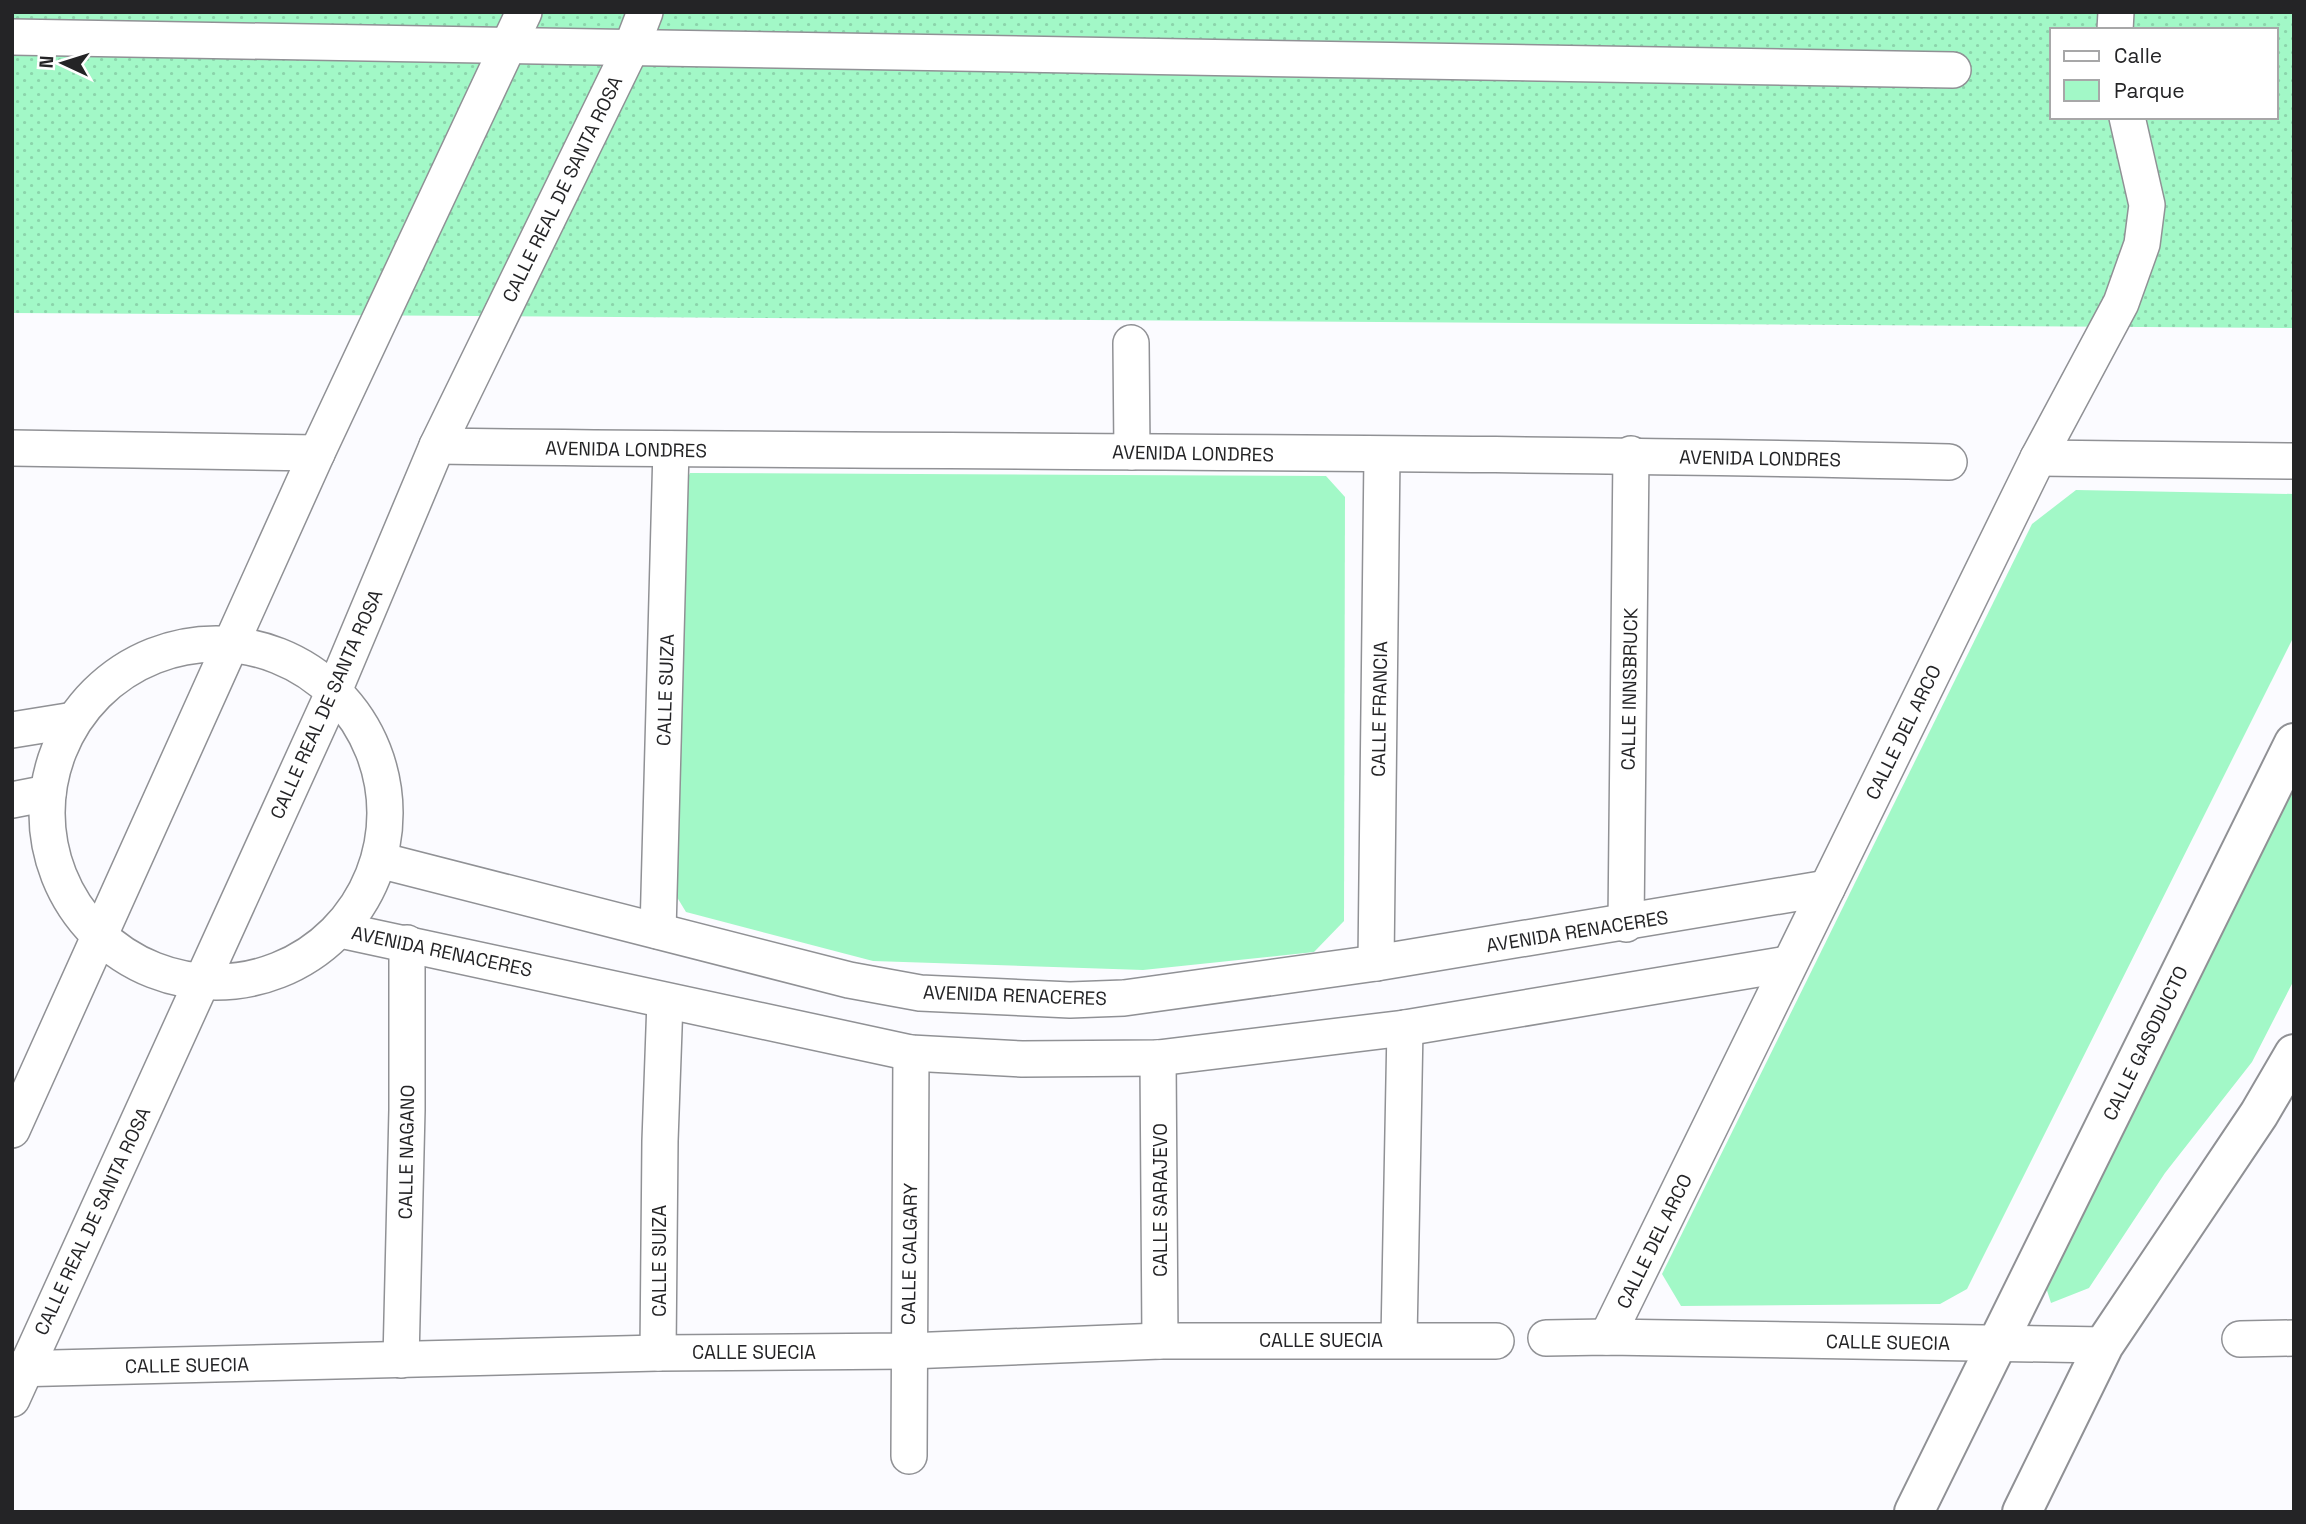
<svg xmlns="http://www.w3.org/2000/svg" width="2306" height="1524" font-family="'Space Grotesk',sans-serif">
  <style>
    .grass { fill: url(#grass-dots); fill-rule: evenodd }
    .park { fill: #a2f8c7 }
    .lines { fill: none; stroke-linecap: round; stroke-linejoin: round }
    .street-casing { stroke: #909195; stroke-width: 38 }
    .secondary-casing { stroke: #909195; stroke-width: 42 }
    .street { stroke: #fff; stroke-width: 35 }
    .secondary { stroke: #fff; stroke-width: 38 }
    .labels { text-anchor: middle; stroke-width: 7; stroke-linejoin: round; paint-order: stroke }
    .street-label { font-size: 19px; fill: #242426; stroke: #fff }
  </style>
  <defs>
    <pattern id="grass-dots" width="8" height="8" patternUnits="userSpaceOnUse" patternTransform="scale(1.75)"><rect width="8" height="8" fill="#a2f8c7"/><path d="M2 2h.1M6 6h.1" fill="none" stroke="#8bd4ab" stroke-width="1.8" stroke-linecap="round"/></pattern>
  </defs>
  <rect width="100%" height="100%" fill="#fbfbff"/>
  <!-- grass -->
  <path class="grass" d="M12 12H2294V328L12 313ZM2052 30H2276V117H2052Z"/>
  <!-- park -->
  <g class="park">
    <polygon points="690,473 1326,476 1345,497 1344,921 1314,952 1143,970 873,961 686,912 669,884 678,501"/>
    <polygon points="2076,490 2294,494 2294,636 1967,1289 1940,1304 1681,1306 1662,1274 2032,524"/>
    <polygon points="2294,772 2294,980 2252,1062 2165,1173 2089,1288 2051,1303 2043,1278"/>
  </g>
  <g class="lines">
    <!-- street casing -->
    <g class="street-casing">
      <g id="street">
        <polyline points="2115,30 2116,12"/>
        <polyline points="12,37 1953,70"/>
        <polyline points="1131,343 1132,452"/>
        <path d="M437 446C941 453 1445 450 1949 462"/>
        <polyline points="12,448 317,453"/>
        <polyline points="2038,458 2294,461"/>
        <circle cx="216" cy="813" r="169"/>
        <polyline points="12,730 74,720"/>
        <polyline points="12,800 48,793"/>
        <polyline points="379,860 849,980 920,993 1070,1000 1124,998 1376,963 1827,888"/>
        <polyline points="1626,924 1631,454"/>
        <polyline points="340,930 911,1053 1022,1059 1158,1058 1405,1028 1788,964"/>
        <polyline points="658,931 671,449"/>
        <polyline points="1376,963 1382,455"/>
        <polyline points="1158,1058 1160,1341"/>
        <polyline points="12,1130 317,453 524,12"/>
        <polyline points="1607,1337 2038,458 2121,303 2142,244 2147,205 2127,117"/>
        <polyline points="1546,1338 1607,1337 2104,1345"/>
        <polyline points="1399,1339 1405,1028"/>
        <polyline points="2240,1339 2294,1338"/>
        <polyline points="658,1353 660,1141 665,1001"/>
        <polyline points="401,1360 407,1110 407,943"/>
        <polyline points="12,1369 658,1353 908,1351 1160,1341 1496,1341"/>
        <polyline points="12,1399 334,691 437,446 632,46 645,12"/>
        <polyline points="909,1456 911,1053"/>
      </g>
    </g>
    <!-- secondary casing -->
    <g class="secondary-casing">
      <g id="secondary">
        <polyline points="1914,1512 2294,743"/>
        <polyline points="2022,1512 2104,1345 2259,1114 2294,1054"/>
      </g>
    </g>
    <!-- street -->
    <use href="#street" class="street"/>
    <!-- secondary -->
    <use href="#secondary" class="secondary"/>
  </g>
  <g class="labels">
    <!-- street labels -->
    <g class="street-label">
      <text transform="translate(562 189) rotate(-64)" y="7">CALLE REAL DE SANTA ROSA</text>
      <text transform="translate(626 449) rotate(1)" y="7">AVENIDA LONDRES</text>
      <text transform="translate(1193 453) rotate(1)" y="7">AVENIDA LONDRES</text>
      <text transform="translate(1760 458) rotate(1)" y="7">AVENIDA LONDRES</text>
      <text transform="translate(1629 689) rotate(-89)" y="7">CALLE INNSBRUCK</text>
      <text transform="translate(665 690) rotate(-88)" y="7">CALLE SUIZA</text>
      <text transform="translate(326 704) rotate(-66)" y="7">CALLE REAL DE SANTA ROSA</text>
      <text transform="translate(1379 709) rotate(-89)" y="7">CALLE FRANCIA</text>
      <text transform="translate(1903 732) rotate(-64)" y="7">CALLE DEL ARCO</text>
      <text transform="translate(1577 931) rotate(-9)" y="7">AVENIDA RENACERES</text>
      <text transform="translate(442 951) rotate(12)" y="7">AVENIDA RENACERES</text>
      <text transform="translate(1015 995) rotate(2)" y="7">AVENIDA RENACERES</text>
      <text transform="translate(2145 1043) rotate(-64)" y="7">CALLE GASODUCTO</text>
      <text transform="translate(406 1152) rotate(-89)" y="7">CALLE NAGANO</text>
      <text transform="translate(1160 1200) rotate(-90)" y="7">CALLE SARAJEVO</text>
      <text transform="translate(92 1221) rotate(-65)" y="7">CALLE REAL DE SANTA ROSA</text>
      <text transform="translate(1654 1241) rotate(-64)" y="7">CALLE DEL ARCO</text>
      <text transform="translate(909 1254) rotate(-89)" y="7">CALLE CALGARY</text>
      <text transform="translate(659 1261) rotate(-90)" y="7">CALLE SUIZA</text>
      <text x="1321" y="1347">CALLE SUECIA</text>
      <text transform="translate(1888 1342) rotate(1)" y="7">CALLE SUECIA</text>
      <text x="754" y="1359">CALLE SUECIA</text>
      <text transform="translate(187 1365) rotate(-1)" y="7">CALLE SUECIA</text>
    </g>
  </g>
  <!-- border -->
  <rect width="2306" height="1524" fill="none" stroke="#242426" stroke-width="28"/>
  <!-- legend -->
  <rect x="2050" y="28" width="228" height="91" fill="#ffffff" stroke="#a7a7a8" stroke-width="2"/>
  <rect x="2064" y="51" width="35" height="10" fill="#ffffff" stroke="#a7a7a8" stroke-width="2"/>
  <text x="2114" y="63" font-size="21" fill="#242426">Calle</text>
  <rect x="2064" y="80" width="35" height="21" fill="#a2f8c7" stroke="#a7a7a8" stroke-width="2"/>
  <text x="2114" y="98" font-size="21" fill="#242426">Parque</text>
  <!-- north arrow -->
  <g transform="translate(63 63) rotate(274)" stroke="#ffffff" stroke-width="5" paint-order="stroke">
  <path d="M0-5L12 26L0 18L-12 26Z" fill="#242426"/>
  <text y="-10" font-size="19" font-weight="bold" text-anchor="middle" fill="#242426">N</text>
  </g>
</svg>
